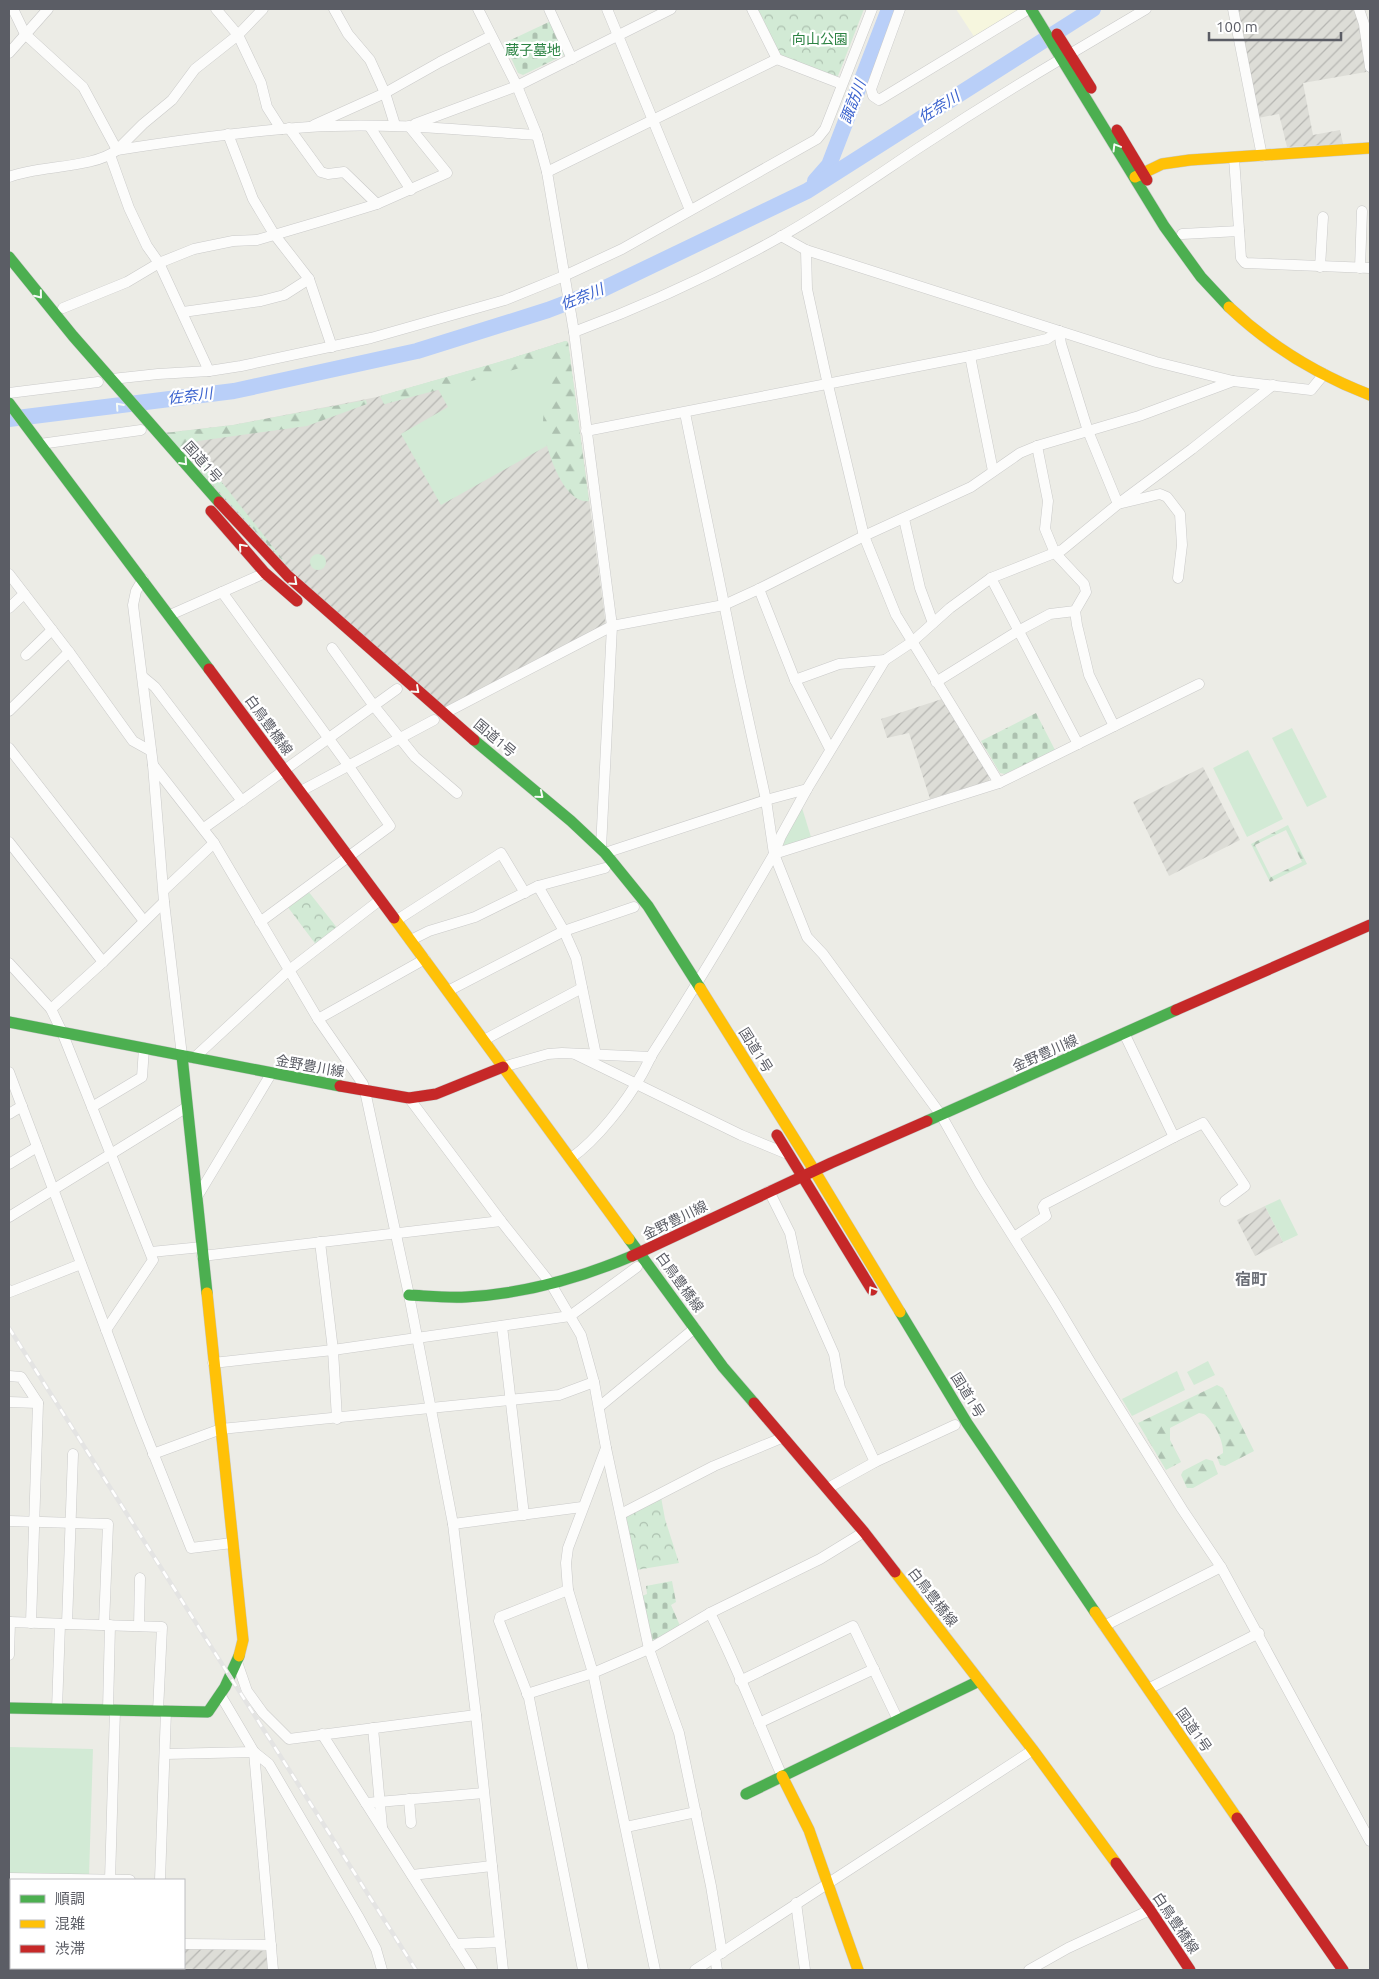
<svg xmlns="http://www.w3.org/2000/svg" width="1379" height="1979" font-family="Ubuntu,'Noto Sans JP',sans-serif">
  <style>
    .commercial { fill: #f6f6de }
    .industrial { fill: url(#industrial-furrows) }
    .green { fill: #d2ead5 }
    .forest { fill: url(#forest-firs); fill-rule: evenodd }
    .cemetery { fill: url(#cemetery-stones) }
    .park { fill: url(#park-crowns) }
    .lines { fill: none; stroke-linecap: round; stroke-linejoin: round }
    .river { stroke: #b9cff8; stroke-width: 16 }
    .street-casing { stroke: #cacac9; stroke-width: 11 }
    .fast-casing { stroke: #c9caca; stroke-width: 12 }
    .slow-casing { stroke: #c9caca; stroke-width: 12 }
    .jam-casing { stroke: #c9caca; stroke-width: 12 }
    .street { stroke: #fcfcfb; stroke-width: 10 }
    .fast { stroke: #4caf50; stroke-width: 11 }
    .slow { stroke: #ffc107; stroke-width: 11 }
    .jam { stroke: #c62828; stroke-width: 11 }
    .rail-casing { stroke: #e4e4e3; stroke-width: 4.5 }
    .rail { stroke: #fff; stroke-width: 2.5; stroke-dasharray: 8; stroke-linecap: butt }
    .oneway { stroke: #f6fbf6 }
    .labels { text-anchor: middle; stroke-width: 4.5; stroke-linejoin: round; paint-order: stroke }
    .park-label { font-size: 14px; fill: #2c8343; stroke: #fff }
    .street-label { font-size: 14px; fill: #5b5d65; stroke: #fff }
    .water-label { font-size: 15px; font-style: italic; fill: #3a62ce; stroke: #fff }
    .quarter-label { font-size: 16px; font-weight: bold; fill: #6c6f77; stroke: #fff }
  </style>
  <defs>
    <pattern id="industrial-furrows" width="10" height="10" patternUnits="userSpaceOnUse" patternTransform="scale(1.25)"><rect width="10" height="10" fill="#ddddd7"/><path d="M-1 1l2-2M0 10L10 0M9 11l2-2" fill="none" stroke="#b6b6b2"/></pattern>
    <pattern id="forest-firs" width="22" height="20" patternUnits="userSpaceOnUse" patternTransform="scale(1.25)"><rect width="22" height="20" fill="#d2ead5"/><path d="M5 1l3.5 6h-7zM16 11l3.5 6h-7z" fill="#adc1b0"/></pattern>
    <pattern id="cemetery-stones" width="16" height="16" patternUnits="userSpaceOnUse" patternTransform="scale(1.25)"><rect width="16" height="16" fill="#d2ead5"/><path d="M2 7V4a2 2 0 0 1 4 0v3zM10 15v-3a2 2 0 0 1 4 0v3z" fill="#adc1b0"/></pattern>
    <pattern id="park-crowns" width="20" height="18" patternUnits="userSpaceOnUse" patternTransform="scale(1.25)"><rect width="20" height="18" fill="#d2ead5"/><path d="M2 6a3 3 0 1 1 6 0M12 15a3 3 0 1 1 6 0" fill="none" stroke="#adc1b0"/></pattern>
  </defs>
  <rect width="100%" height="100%" fill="#ecece6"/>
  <!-- commercial -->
  <polygon class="commercial" points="956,9 1020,9 1020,10 975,38"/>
  <!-- industrial -->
  <g class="industrial">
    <polygon points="1237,9 1354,9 1360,29 1366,72 1303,83 1313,135 1340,130 1343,144 1287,147 1279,114 1258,118"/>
    <polygon points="565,341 568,342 606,626 445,709 301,585 164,433 233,425 377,397 500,362"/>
    <polygon points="942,699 990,777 989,781 930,799 909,733 887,738 881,719"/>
    <polygon points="1203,767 1240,840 1169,876 1133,802"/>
    <polygon points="1265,1206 1283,1242 1255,1256 1237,1220"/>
    <polygon points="9,1883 11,1883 11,1968 93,1968 93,1970 9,1970"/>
    <polygon points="184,1948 267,1951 268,1970 176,1970 176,1968 184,1968"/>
  </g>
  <!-- green -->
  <g class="green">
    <polygon points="566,341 568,342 579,428 441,505 401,434 448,407 438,389 384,404 380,396 499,362"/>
    <circle cx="318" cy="562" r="8"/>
    <polygon points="1292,728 1327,797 1307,807 1272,738"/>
    <polygon points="1248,750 1283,819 1247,837 1213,768"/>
    <polygon points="802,808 811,837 784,846 782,844"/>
    <polygon points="1280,1199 1298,1235 1283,1242 1265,1206"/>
    <polygon points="1208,1361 1215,1375 1194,1385 1187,1372"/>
    <polygon points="1177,1371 1185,1390 1132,1416 1122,1399"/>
    <polygon points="9,1747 93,1749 89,1876 9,1874"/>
  </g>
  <!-- forest -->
  <g class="forest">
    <path d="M566 341 568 343 589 501C563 505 544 445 543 424 543 409 548 397 551 383 552 376 551 367 550 360L385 404 381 396 500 362Z"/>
    <polygon points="366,400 367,404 307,426 198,441 195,443 194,447 288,566 165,433 233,425"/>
    <path d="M1288 825 1307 864 1270 882 1251 844ZM1286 830 1302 862 1271 877 1255 845Z"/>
    <path d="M1217 1385 1223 1388 1254 1451 1225 1466 1220 1465 1217 1457 1223 1453C1224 1441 1213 1420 1204 1414L1199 1413 1170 1428V1440L1181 1462 1166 1470 1138 1423Z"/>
    <polygon points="1206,1459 1213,1461 1218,1474 1193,1488 1187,1488 1181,1475 1183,1471"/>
  </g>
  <!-- cemetery -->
  <g class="cemetery">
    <polygon points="551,21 566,52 564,55 523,75 518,73 504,43"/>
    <polygon points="1036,713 1055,750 1005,774 1000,773 981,741"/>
    <polygon points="672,1581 676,1602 671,1605 681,1628 653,1643 650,1642 642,1596 647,1594 646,1586"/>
  </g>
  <!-- park -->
  <g class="park">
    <polygon points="758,9 864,9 838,76 835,77 781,57"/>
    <polygon points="308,891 338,929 317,946 287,906"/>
    <polygon points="661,1497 665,1519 679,1563 636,1570 626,1517"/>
  </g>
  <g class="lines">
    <!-- river -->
    <g class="river">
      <polyline points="815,181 829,165 889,9"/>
      <polyline points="9,419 234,391 417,351 548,310 603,289 807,191 1093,9"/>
    </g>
    <!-- street casing -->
    <g class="street-casing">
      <g id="street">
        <polyline points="13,9 25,34 83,87 117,150 143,124 172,100 195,69 238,35 263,9"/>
        <polyline points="216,9 238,35 261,83 267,107 281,129"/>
        <polyline points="334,9 348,34 370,60 385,93 395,125"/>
        <polyline points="478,9 517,86 537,135 547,172 574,332 612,626 601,848"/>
        <polyline points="549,9 572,59"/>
        <polyline points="607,9 690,210"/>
        <polyline points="752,9 777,59 842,84"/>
        <polyline points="900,9 871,89 873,96 879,100 1029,9"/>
        <polyline points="1233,9 1262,156"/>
        <polyline points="1359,9 1364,24 1370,67"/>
        <polyline points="9,53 48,9"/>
        <polyline points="1070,54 1146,9"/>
        <polyline points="415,124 517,86 671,9"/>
        <polyline points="314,125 385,93 440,62 491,36"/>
        <polyline points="370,127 411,190"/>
        <polyline points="289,128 321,172 328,174 344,172 377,204"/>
        <polyline points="228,134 253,199 274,234 309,279 332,347"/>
        <polyline points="110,155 129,208 147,246 159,263 209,371"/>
        <polyline points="1234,158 1241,258 1245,263 1370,268"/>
        <polyline points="547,172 777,59"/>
        <path d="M9 177C39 165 92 169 117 150 181 140 245 131 309 127 385 122 461 130 537 135"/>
        <polyline points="1182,234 1239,231"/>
        <polyline points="781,236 806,250 1156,362 1233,381 1311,390 1324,374"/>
        <polyline points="806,250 807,289 828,385 864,536 896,615 999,783"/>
        <polyline points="1320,267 1323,217"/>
        <polyline points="1360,268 1362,211"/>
        <polyline points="63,308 127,282 159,263 194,249 233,241 257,240 325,220 377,204 447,173 409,126"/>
        <polyline points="183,312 261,301 284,295 309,279"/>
        <polyline points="1059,331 1061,344 1088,431 1118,504 1160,494 1167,497 1180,514 1182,545 1178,578"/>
        <path d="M574 332C644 306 714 274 780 237 827 211 872 179 917 149 964 118 1012 88 1061 59"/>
        <polyline points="970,356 993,471"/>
        <polyline points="112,379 158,374 209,371 241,366 371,338 505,300 564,276 622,249 817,139 825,129 872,9"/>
        <polyline points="9,393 98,382"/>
        <polyline points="685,413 739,677 766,800 774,854 807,937 823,954 941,1115 980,1184 1055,1303 1091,1363 1182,1509 1221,1567 1370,1841"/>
        <polyline points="586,431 970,356 1047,339 1059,331"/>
        <polyline points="40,444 141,430"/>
        <polyline points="1037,446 1048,501 1045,529 1055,553 1084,584 1086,592 1075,611 1077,625 1089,675 1114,726"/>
        <polyline points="904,519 920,588 933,623"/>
        <polyline points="9,574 69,652 133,741 151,751"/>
        <polyline points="991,578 1078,744"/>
        <polyline points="143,579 136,591 133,605 153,765 164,902 182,1056"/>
        <polyline points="759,589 795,680 830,749"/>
        <polyline points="222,592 348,765 390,826 260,922"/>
        <polyline points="9,608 24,594"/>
        <polyline points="170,615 265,573"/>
        <polyline points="332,648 374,706 415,757 457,793"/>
        <polyline points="26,655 52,630"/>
        <polyline points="143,677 155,687 242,801"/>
        <polyline points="795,680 839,664 885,660"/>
        <polyline points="936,682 1018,631 1050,614 1075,611"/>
        <polyline points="9,711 69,652"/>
        <polyline points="443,714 612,626 724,605 759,589 864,536 971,487 1020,453 1037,446 1139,416 1233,381"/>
        <polyline points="9,748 144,921"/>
        <polyline points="153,765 214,843 318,1019 363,1084 365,1091 409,1295 453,1524 476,1715 503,1970"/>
        <polyline points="301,791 434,720"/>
        <polyline points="204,828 397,689"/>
        <polyline points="9,842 103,962"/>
        <polyline points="605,853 766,800 807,789"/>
        <polyline points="774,854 999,783 1199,684"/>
        <polyline points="538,886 564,931 576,958 596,1055"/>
        <polyline points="164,890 214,843"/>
        <polyline points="397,920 501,853 525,893"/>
        <polyline points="411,940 429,931 475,917 538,886 605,868"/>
        <polyline points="9,963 51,1009 62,1032 153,1260 106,1330"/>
        <polyline points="448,991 564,931 634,907"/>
        <polyline points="51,1009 103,962 164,902"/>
        <polyline points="318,1019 425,959"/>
        <polyline points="1124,1033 1174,1137 1203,1123 1245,1186 1225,1201"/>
        <polyline points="484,1040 582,988"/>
        <polyline points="575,1054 741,1135 785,1153"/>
        <polyline points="194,1058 288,971 380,900"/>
        <polyline points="503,1067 548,1054 562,1053 651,1057"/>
        <polyline points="9,1072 140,1420 191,1548 232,1543"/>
        <polyline points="409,1098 501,1221 551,1284 581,1335 594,1382 606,1448 649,1649 679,1733 711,1886 722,1953"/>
        <polyline points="92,1107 142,1077 144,1048"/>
        <polyline points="9,1114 22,1106"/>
        <path d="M571 1158C597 1140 627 1101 642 1074 646 1067 649 1060 653 1053 695 988 735 921 774 854L781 836 807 789 885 660 912 642 950 608 991 578 1062 550 1118 504 1192 449 1273 385"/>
        <polyline points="9,1164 37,1147"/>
        <polyline points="769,1191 790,1233 799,1275 834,1354 840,1388 875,1462"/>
        <polyline points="197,1197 271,1074"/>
        <polyline points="9,1217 187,1107"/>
        <polyline points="1014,1237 1046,1216 1043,1207 1045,1204 1174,1137"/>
        <polyline points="320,1242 333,1350 337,1419"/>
        <polyline points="151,1252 202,1247"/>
        <polyline points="202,1256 501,1221"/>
        <polyline points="9,1290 10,1292 81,1264"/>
        <polyline points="502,1326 524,1515"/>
        <polyline points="213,1363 333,1350 570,1316 637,1267"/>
        <polyline points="9,1376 21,1377 38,1403 31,1623"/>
        <polyline points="9,1402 38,1403"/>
        <polyline points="599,1407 695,1328"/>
        <polyline points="606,1448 568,1548 566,1563 568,1590 593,1673 655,1970"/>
        <polyline points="153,1454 221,1429 559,1395 594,1382"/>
        <polyline points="828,1488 875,1462 955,1425"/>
        <polyline points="621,1514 714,1466 784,1437"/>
        <polyline points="9,1521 108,1524 104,1625"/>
        <polyline points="453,1524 582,1507"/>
        <polyline points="568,1590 500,1617 499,1621 529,1698 583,1970"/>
        <path d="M710 1613C737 1666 758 1722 782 1776"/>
        <polyline points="9,1622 162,1627 158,1711"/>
        <polyline points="67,1624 73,1454"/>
        <polyline points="139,1626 140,1578"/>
        <polyline points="1104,1626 1221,1567"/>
        <polyline points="9,1655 10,1622"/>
        <polyline points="237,1662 247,1691 263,1713 289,1739 476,1715"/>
        <polyline points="740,1681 853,1626 898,1720"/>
        <polyline points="1148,1689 1259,1633"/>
        <polyline points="527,1694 593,1673 649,1649 710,1613 820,1559 864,1532"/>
        <polyline points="221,1696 254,1752 269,1764 358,1916 376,1949 382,1970"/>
        <polyline points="57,1709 60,1624"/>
        <polyline points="108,1710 110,1625"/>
        <polyline points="759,1723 874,1669"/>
        <polyline points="373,1728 382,1827"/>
        <polyline points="322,1734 472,1970"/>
        <polyline points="254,1752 273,1970"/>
        <polyline points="165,1754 254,1752"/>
        <polyline points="409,1799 411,1823"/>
        <polyline points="366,1803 484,1793"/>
        <polyline points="626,1827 696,1812"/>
        <polyline points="412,1875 492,1866"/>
        <polyline points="9,1878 130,1880"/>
        <polyline points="110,1880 115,1710"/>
        <polyline points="160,1880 166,1711"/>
        <polyline points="796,1903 805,1970"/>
        <polyline points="184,1944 271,1945"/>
        <polyline points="455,1944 500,1942"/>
        <polyline points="715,1957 717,1970"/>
        <polyline points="695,1970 1033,1750"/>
        <polyline points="1029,1970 1068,1948 1150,1910"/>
      </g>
    </g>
    <!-- fast casing -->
    <g class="fast-casing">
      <g id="fast">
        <polyline points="1031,9 1164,226 1201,277 1229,307"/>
        <polyline points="9,257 73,336 219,502"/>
        <polyline points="9,403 209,669"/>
        <polyline points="474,740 571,821 605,853 648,906 700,988"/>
        <polyline points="9,1022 340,1086"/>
        <polyline points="182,1056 207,1293"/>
        <polyline points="927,1121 1176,1010"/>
        <polyline points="629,1239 723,1367 754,1403"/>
        <path d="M409 1295C428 1296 447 1298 466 1297 522 1294 580 1278 632 1256"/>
        <polyline points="900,1312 967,1423 1095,1612"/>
        <polyline points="9,1708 208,1712 225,1687 239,1656"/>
        <polyline points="746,1794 979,1681"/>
      </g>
    </g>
    <!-- slow casing -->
    <g class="slow-casing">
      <g id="slow">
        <polyline points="1135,177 1162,164 1190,160 1370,148"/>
        <path d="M1229 307C1270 346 1318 375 1370 395"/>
        <polyline points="394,918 629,1239"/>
        <polyline points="700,988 814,1170 900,1312"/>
        <polyline points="207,1293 243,1640 239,1656"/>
        <polyline points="895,1572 1033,1750 1116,1863"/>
        <polyline points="1095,1612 1237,1818"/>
        <polyline points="782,1776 809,1830 858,1970"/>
      </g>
    </g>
    <!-- jam casing -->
    <g class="jam-casing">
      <g id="jam">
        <polyline points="1057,34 1091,88"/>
        <polyline points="1117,130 1147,180"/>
        <polyline points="219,502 288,576 474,740"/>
        <polyline points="211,511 265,573 297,601"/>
        <polyline points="209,669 394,918"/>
        <polyline points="1176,1010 1370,925"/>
        <polyline points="340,1086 409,1098 436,1094 503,1067"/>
        <polyline points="777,1135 872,1290"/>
        <polyline points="632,1256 831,1163 927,1121"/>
        <polyline points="754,1403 864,1532 895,1572"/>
        <polyline points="1237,1818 1343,1970"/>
        <polyline points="1116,1863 1150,1910 1190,1970"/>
      </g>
    </g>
    <!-- street -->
    <use href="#street" class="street"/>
    <!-- fast -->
    <use href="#fast" class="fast"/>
    <!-- slow -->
    <use href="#slow" class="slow"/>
    <!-- jam -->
    <use href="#jam" class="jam"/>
    <!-- rail casing -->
    <g class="rail-casing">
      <polyline id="rail" points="9,1328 416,1970"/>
    </g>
    <!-- rail -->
    <use href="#rail" class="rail"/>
  </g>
  <!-- one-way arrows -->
  <defs><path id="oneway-chevron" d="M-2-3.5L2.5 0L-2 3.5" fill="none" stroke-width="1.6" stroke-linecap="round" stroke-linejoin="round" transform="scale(1.25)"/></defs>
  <g class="oneway">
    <use href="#oneway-chevron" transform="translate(1116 147) rotate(-121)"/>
    <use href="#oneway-chevron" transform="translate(39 295) rotate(51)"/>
    <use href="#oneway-chevron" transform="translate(119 406) rotate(-132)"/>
    <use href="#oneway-chevron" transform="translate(184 462) rotate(48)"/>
    <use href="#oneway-chevron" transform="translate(242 547) rotate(-131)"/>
    <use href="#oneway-chevron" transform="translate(294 582) rotate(42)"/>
    <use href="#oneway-chevron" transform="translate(416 690) rotate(42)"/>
    <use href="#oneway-chevron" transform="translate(540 795) rotate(40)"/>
    <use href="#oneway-chevron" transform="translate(872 1290) rotate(-122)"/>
  </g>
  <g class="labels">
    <!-- park labels -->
    <g class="park-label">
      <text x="820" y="44">向山公園</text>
      <text x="533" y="55">蔵子墓地</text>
    </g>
    <!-- street labels -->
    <g class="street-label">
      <text transform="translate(203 462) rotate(48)" y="5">国道1号</text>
      <text transform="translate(269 725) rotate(54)" y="5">白鳥豊橋線</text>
      <text transform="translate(495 738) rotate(40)" y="5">国道1号</text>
      <text transform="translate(756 1050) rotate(58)" y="5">国道1号</text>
      <text transform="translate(1045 1053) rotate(-24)" y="5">金野豊川線</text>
      <text transform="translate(310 1066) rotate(10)" y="5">金野豊川線</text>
      <text transform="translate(675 1220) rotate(-26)" y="5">金野豊川線</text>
      <text transform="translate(680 1282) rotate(54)" y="5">白鳥豊橋線</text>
      <text transform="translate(968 1395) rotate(58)" y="5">国道1号</text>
      <text transform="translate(933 1597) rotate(52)" y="5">白鳥豊橋線</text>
      <text transform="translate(1194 1730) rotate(55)" y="5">国道1号</text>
      <text transform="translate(1176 1923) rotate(56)" y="5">白鳥豊橋線</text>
    </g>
    <!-- water labels -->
    <g class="water-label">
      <text transform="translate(853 102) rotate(-69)" y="5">諏訪川</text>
      <text transform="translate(939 107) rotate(-32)" y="5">佐奈川</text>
      <text transform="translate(582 297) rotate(-22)" y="5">佐奈川</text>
      <text transform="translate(190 396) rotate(-7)" y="5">佐奈川</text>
    </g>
    <!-- quarter labels -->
    <g class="quarter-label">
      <text x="1251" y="1285">宿町</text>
    </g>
  </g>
  <!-- border -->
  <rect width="1379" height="1979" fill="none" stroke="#5b5d65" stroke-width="20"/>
  <!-- legend -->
  <rect x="10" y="1879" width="175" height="90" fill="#ffffff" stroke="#bdbec1"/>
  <rect x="20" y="1895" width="25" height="8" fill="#4caf50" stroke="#bdbec1"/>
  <text x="55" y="1904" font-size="15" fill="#5b5d65">順調</text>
  <rect x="20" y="1920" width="25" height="8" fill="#ffc107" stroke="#bdbec1"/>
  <text x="55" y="1929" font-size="15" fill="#5b5d65">混雑</text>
  <rect x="20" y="1945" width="25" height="8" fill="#c62828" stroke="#bdbec1"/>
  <text x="55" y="1954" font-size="15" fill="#5b5d65">渋滞</text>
  <!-- scale -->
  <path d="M1209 32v8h132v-8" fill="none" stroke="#5b5d65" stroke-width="2.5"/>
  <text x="1216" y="32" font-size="15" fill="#5b5d65" stroke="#ffffff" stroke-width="4" paint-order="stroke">100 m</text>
</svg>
